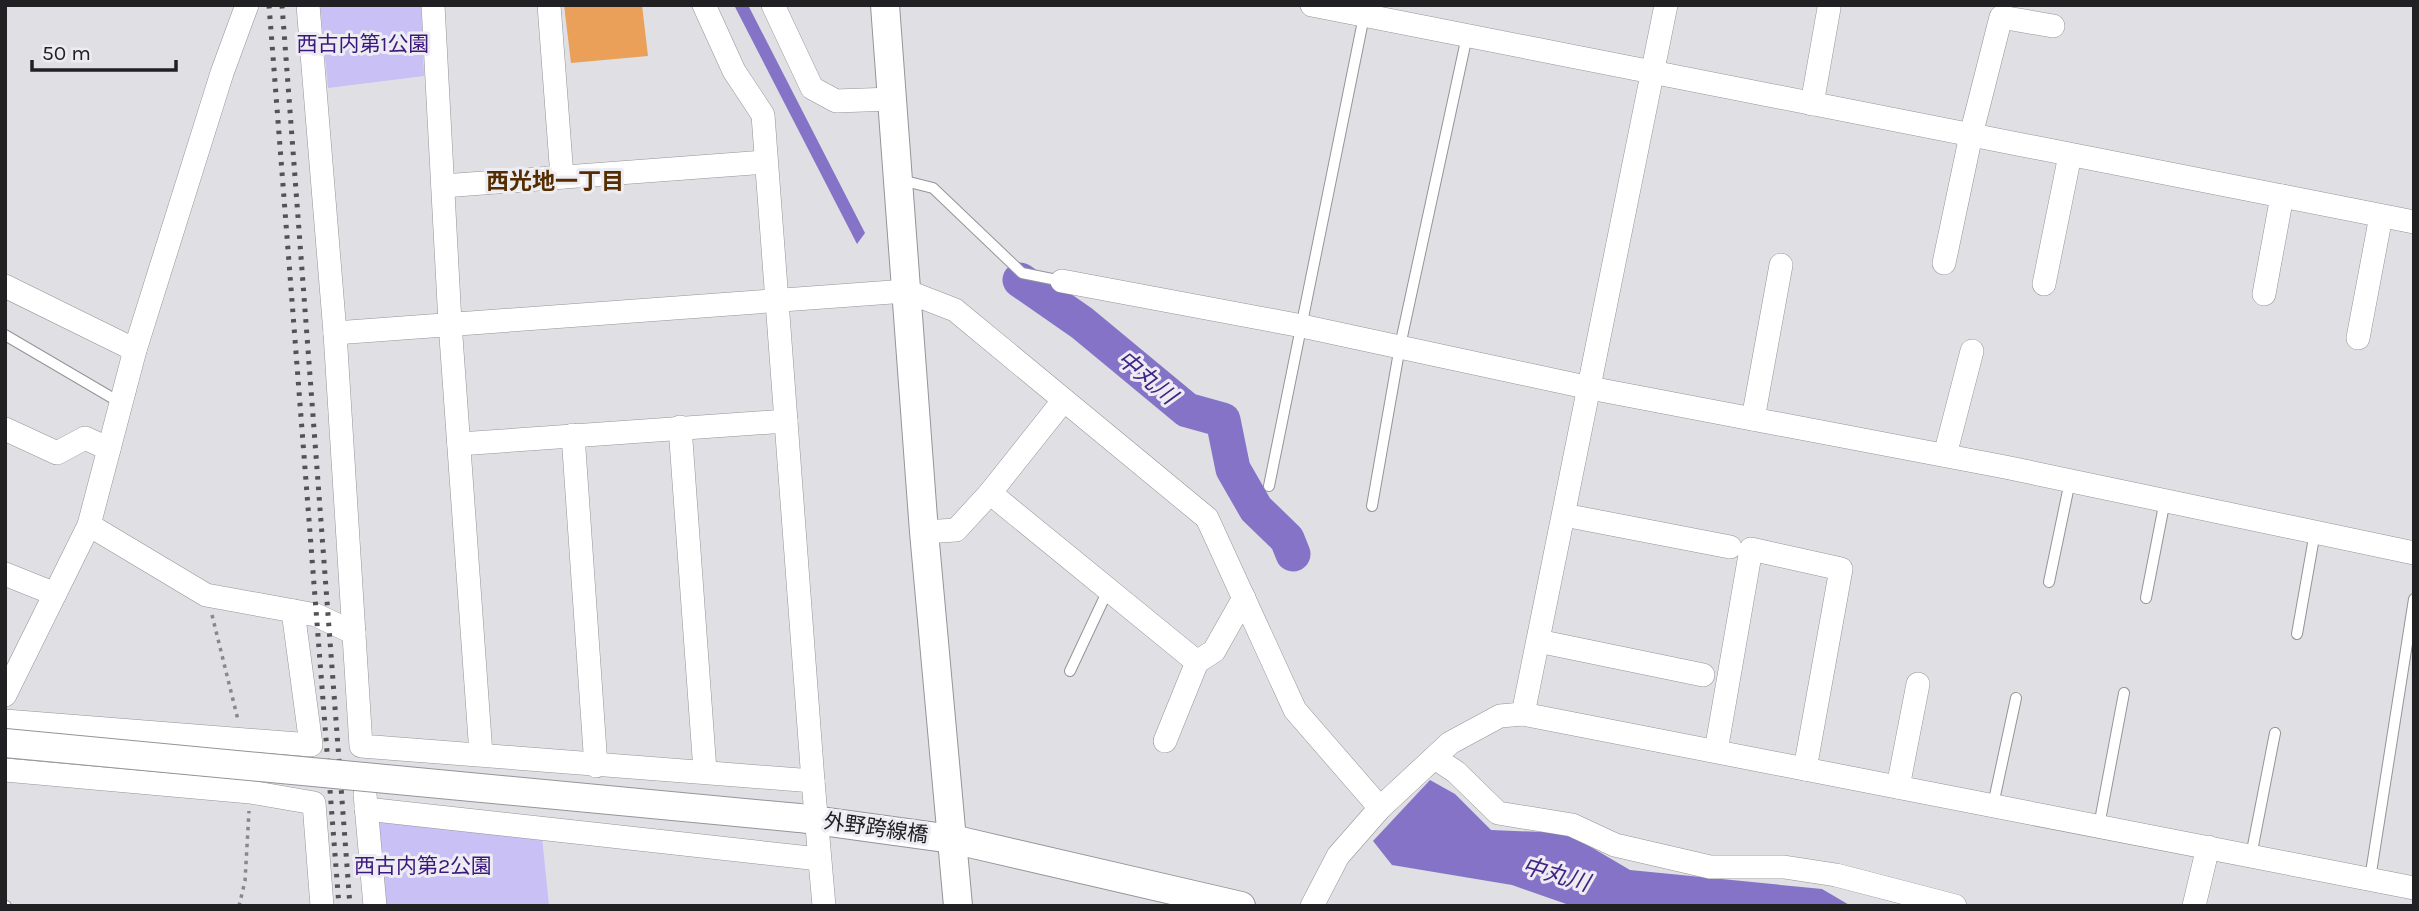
<svg xmlns="http://www.w3.org/2000/svg" width="2419" height="911" font-family="Karla,'Noto Sans JP',sans-serif">
  <style>
    .green { fill: #c9c1f6 }
    .water { fill: #8473c6 }
    .lines { fill: none; stroke-linecap: round; stroke-linejoin: round }
    .river { stroke: #8473c6; stroke-width: 35 }
    .building { fill: #eaa059 }
    .service-casing { stroke: #949499; stroke-width: 12 }
    .minor-casing { stroke: #949499; stroke-width: 24 }
    .tertiary-casing { stroke: #949499; stroke-width: 30 }
    .path { stroke: #88888c; stroke-width: 3.5; stroke-dasharray: 3.5 5; stroke-linecap: butt }
    .service { stroke: #fff; stroke-width: 10 }
    .minor { stroke: #fff; stroke-width: 23 }
    .tertiary { stroke: #fff; stroke-width: 28 }
    .rail { stroke: #535356; stroke-width: 5; stroke-dasharray: 3.5 7; stroke-linecap: butt }
    .tertiary-bridge-casing { stroke: #949499; stroke-width: 30; stroke-linecap: butt }
    .tertiary-bridge { stroke: #fff; stroke-width: 28 }
    .labels { text-anchor: middle; stroke-width: 6; stroke-linejoin: round; paint-order: stroke }
    .park-label { font-size: 21px; fill: #3b187c; stroke: #edecf2 }
    .street-label { font-size: 21px; fill: #212123; stroke: #edecf2 }
    .neighbourhood-label { font-size: 23px; font-weight: bold; fill: #542d00; stroke: #edecf2 }
    .water-label { font-size: 23px; font-style: italic; fill: #432386; stroke: #edecf2 }
  </style>
  <rect width="100%" height="100%" fill="#dfdfe4"/>
  <!-- green -->
  <g class="green">
    <polygon points="320,5 421,5 424,76 328,88"/>
    <polygon points="379,820 542,837 549,906 378,906"/>
  </g>
  <!-- water -->
  <g class="water">
    <polygon points="734,5 748,5 865,233 857,244"/>
    <polygon points="1430,780 1455,794 1491,830 1567,833 1630,870 1822,889 1851,906 1572,906 1512,885 1392,865 1373,841"/>
  </g>
  <g class="lines">
    <!-- river -->
    <polyline class="river" points="1020,280 1082,323 1187,410 1223,420 1233,469 1256,509 1287,539 1293,554"/>
  </g>
  <!-- building -->
  <polygon class="building" points="564,5 642,5 648,56 571,63"/>
  <g class="lines">
    <!-- service casing -->
    <g class="service-casing">
      <g id="service">
        <polyline points="901,180 933,188 1022,273 1062,281"/>
        <polyline points="5,335 121,403"/>
        <polyline points="1269,486 1364,16"/>
        <polyline points="1372,506 1400,346 1467,36"/>
        <polyline points="2049,582 2070,481"/>
        <polyline points="2146,598 2165,500"/>
        <polyline points="2297,634 2315,532"/>
        <polyline points="1070,671 1108,590"/>
        <polyline points="1993,805 2016,698"/>
        <polyline points="2099,826 2124,693"/>
        <polyline points="2251,856 2275,733"/>
        <polyline points="2370,879 2414,599"/>
        <polyline points="5,906 6,906"/>
      </g>
    </g>
    <!-- minor casing -->
    <g class="minor-casing">
      <g id="minor">
        <polyline points="308,5 335,333 361,746 813,781 824,906"/>
        <polyline points="433,5 450,323 481,754"/>
        <polyline points="549,5 562,177"/>
        <polyline points="704,5 734,71 763,115 813,781"/>
        <polyline points="773,5 812,88 836,101 892,99"/>
        <polyline points="1312,5 2414,222"/>
        <polyline points="1812,104 1829,8"/>
        <polyline points="443,186 766,162"/>
        <polyline points="1944,263 1971,135 2001,17 2053,26"/>
        <polyline points="1062,281 1302,326 1590,388 2005,467 2414,553"/>
        <polyline points="2044,284 2070,155"/>
        <polyline points="5,286 135,350"/>
        <polyline points="2264,294 2282,196"/>
        <polyline points="335,333 906,291 955,310 1207,518 1295,710 1380,808"/>
        <polyline points="2358,338 2381,216"/>
        <polyline points="1753,419 1781,265"/>
        <polyline points="680,427 705,771"/>
        <polyline points="5,429 57,453 85,438 109,449"/>
        <polyline points="573,435 596,766"/>
        <polyline points="459,444 786,421"/>
        <polyline points="1945,455 1972,351"/>
        <polyline points="990,493 1197,662"/>
        <polyline points="1564,515 1730,547"/>
        <polyline points="89,525 206,595 316,615 354,633"/>
        <polyline points="924,532 956,530 990,493 1063,401"/>
        <polyline points="5,574 55,594"/>
        <polyline points="1538,641 1703,675"/>
        <polyline points="5,695 89,525 135,350 222,73 247,5"/>
        <polyline points="1523,714 1666,5"/>
        <polyline points="5,721 311,745 293,611"/>
        <polyline points="1165,741 1197,662 1214,651 1244,598"/>
        <polyline points="1716,751 1751,549 1841,569 1805,769"/>
        <polyline points="1435,758 1456,772 1498,813 1572,825 1615,845 1710,867 1784,867 1836,875 1955,906"/>
        <polyline points="5,770 250,792 314,803 322,906"/>
        <polyline points="1898,787 1918,684"/>
        <polyline points="365,794 375,906"/>
        <polyline points="366,809 819,859"/>
        <polyline points="1312,906 1338,856 1380,808 1450,743 1500,716 1523,714 2414,888"/>
        <polyline points="2194,906 2208,847"/>
      </g>
    </g>
    <!-- tertiary casing -->
    <g class="tertiary-casing">
      <g id="tertiary">
        <polyline points="885,5 924,532 958,906"/>
        <polyline points="799,818 952,839 1241,906"/>
      </g>
    </g>
    <!-- path -->
    <g class="path">
      <polyline points="212,615 238,720"/>
      <polyline points="239,906 245,881 249,811"/>
    </g>
    <!-- service -->
    <use href="#service" class="service"/>
    <!-- minor -->
    <use href="#minor" class="minor"/>
    <!-- tertiary -->
    <use href="#tertiary" class="tertiary"/>
    <!-- rail -->
    <g class="rail">
      <polyline points="269,5 339,906"/>
      <polyline points="282,5 350,906"/>
    </g>
    <!-- tertiary-bridge casing -->
    <g class="tertiary-bridge-casing">
      <polyline id="tertiary-bridge" points="5,743 799,818"/>
    </g>
    <!-- tertiary-bridge -->
    <use href="#tertiary-bridge" class="tertiary-bridge"/>
  </g>
  <g class="labels">
    <!-- park labels -->
    <g class="park-label">
      <text x="363" y="51">西古内第1公園</text>
      <text x="423" y="873">西古内第2公園</text>
    </g>
    <!-- street labels -->
    <g class="street-label">
      <text transform="translate(876 828) rotate(8)" y="7">外野跨線橋</text>
    </g>
    <!-- neighbourhood labels -->
    <g class="neighbourhood-label">
      <text x="555" y="189">西光地一丁目</text>
    </g>
    <!-- water labels -->
    <g class="water-label">
      <text transform="translate(1147 377) rotate(40)" y="8">中丸川</text>
      <text transform="translate(1556 874) rotate(16)" y="8">中丸川</text>
    </g>
  </g>
  <!-- border -->
  <rect width="2419" height="911" fill="none" stroke="#212123" stroke-width="14"/>
  <!-- scale -->
  <path d="M32 60v10h144v-10" fill="none" stroke="#212123" stroke-width="3.5"/>
  <text x="42" y="60" font-size="21" fill="#212123" stroke="#edecf2" stroke-width="5" paint-order="stroke">50 m</text>
</svg>
